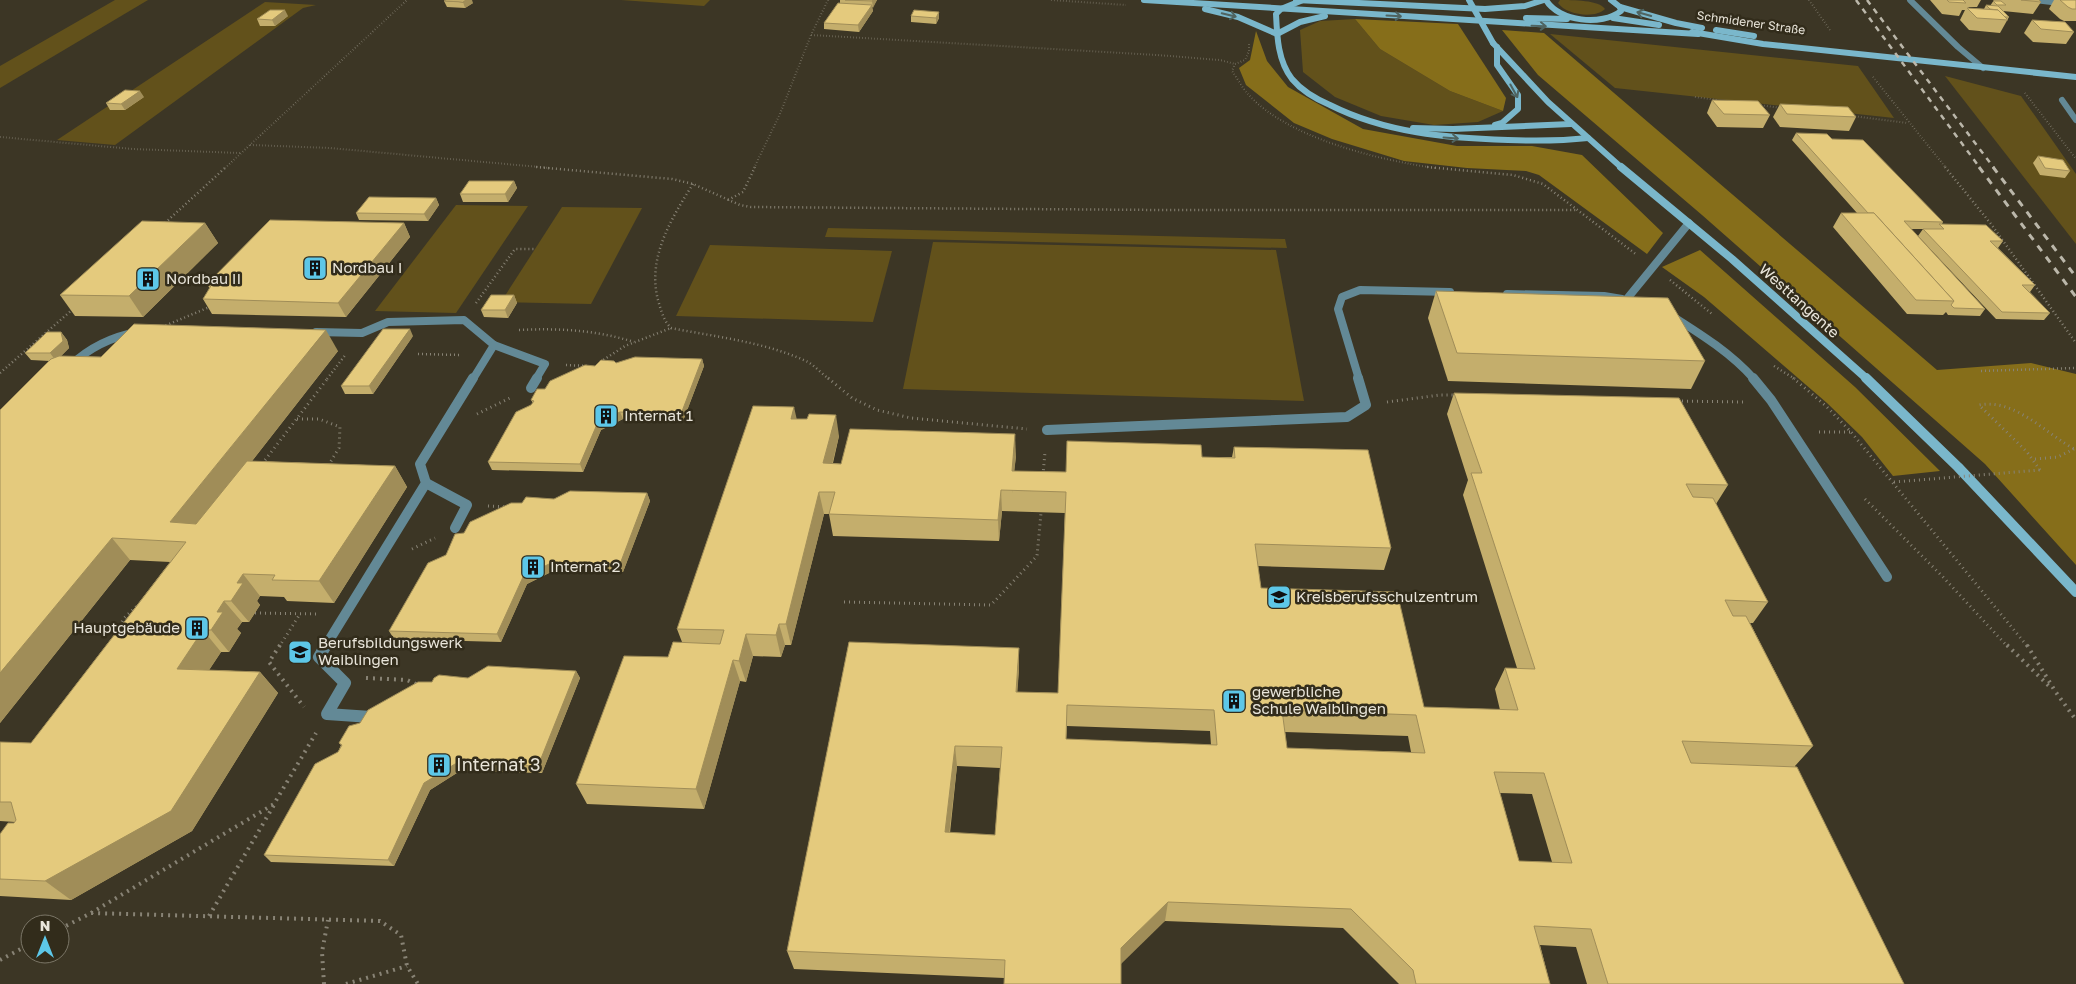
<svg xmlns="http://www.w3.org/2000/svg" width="2076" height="984" font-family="'Golos Text',sans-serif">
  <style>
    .green { fill: #62511b }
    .forest { fill: #866e1a }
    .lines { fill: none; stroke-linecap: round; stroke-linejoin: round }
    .path-far3 { stroke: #888375; stroke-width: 2; stroke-dasharray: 0.5 2.5; stroke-linecap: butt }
    .path-far2 { stroke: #888375; stroke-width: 2.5; stroke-dasharray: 1 3; stroke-linecap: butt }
    .path-far1 { stroke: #888375; stroke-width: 3; stroke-dasharray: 1 4; stroke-linecap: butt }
    .path { stroke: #888375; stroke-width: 4; stroke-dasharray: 2 5; stroke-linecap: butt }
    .lane-far2 { stroke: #638996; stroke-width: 8 }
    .lane-far1 { stroke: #638996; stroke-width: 10 }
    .lane { stroke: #638996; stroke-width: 12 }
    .street { stroke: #638996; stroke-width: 6 }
    .secondary-far2 { stroke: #7ab7cb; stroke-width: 6 }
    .secondary-far1 { stroke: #7ab7cb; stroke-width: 8 }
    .secondary { stroke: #7ab7cb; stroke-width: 10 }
    .rail-far1 { stroke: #bbb7aa; stroke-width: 2.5; stroke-dasharray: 5.5 5.5; stroke-linecap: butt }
    .rail { stroke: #bbb7aa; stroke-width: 3; stroke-dasharray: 7 7; stroke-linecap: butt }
    .path-bridge { stroke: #888375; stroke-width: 3; stroke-dasharray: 1 4; stroke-linecap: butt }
    .secondary-bridge { stroke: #7ab7cb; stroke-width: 6 }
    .wall { fill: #c4ae6c; fill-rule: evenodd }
    .shaded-wall { fill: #a08d58 }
    .building { fill: #e4ca7d; stroke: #a08d58; fill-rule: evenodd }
    .oneway { stroke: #4f6461 }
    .labels { text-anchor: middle; stroke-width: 5; stroke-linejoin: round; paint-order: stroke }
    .far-street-label { font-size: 12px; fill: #e9e5da; stroke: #322c1b }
    .poi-label { font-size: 15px; fill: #e9e5da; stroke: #322c1b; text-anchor: start }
    .street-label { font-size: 15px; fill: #e9e5da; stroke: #322c1b }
    .near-poi-label { font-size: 18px; fill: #e9e5da; stroke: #322c1b; text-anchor: start }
  </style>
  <rect width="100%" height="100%" fill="#3c3625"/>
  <!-- green -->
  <g class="green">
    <polygon points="115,0 148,0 0,88 0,66"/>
    <polygon points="621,0 710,0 704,6"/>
    <path d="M1560 0C1573 0 1599 0 1605 9 1595 19 1566 15 1558 3Z"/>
    <polygon points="265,2 316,5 303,8 115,145 57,140"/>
    <polygon points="1355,19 1380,49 1450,91 1503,111 1478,122 1434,125 1381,116 1335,97 1303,72 1300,30 1320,21"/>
    <polygon points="1550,34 1858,66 1894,118 1615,88"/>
    <polygon points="1945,76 2021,96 2076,174 2076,244"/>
    <polygon points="456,205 528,206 456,313 375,311"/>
    <polygon points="562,207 642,208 591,304 501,302"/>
    <polygon points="828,228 1285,239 1287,248 825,237"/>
    <polygon points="933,242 1276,250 1304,401 903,389"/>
    <polygon points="710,245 892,251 873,322 676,316"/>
  </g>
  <!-- forest -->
  <g class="forest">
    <polygon points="1355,19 1458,24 1506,98 1503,111 1450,91 1380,49"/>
    <polygon points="1502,30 1544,33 1937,370 2031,363 2076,374 2076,565 1985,464 1702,215 1538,75"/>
    <polygon points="1256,31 1267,61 1288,87 1363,129 1457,146 1532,146 1582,155 1663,233 1647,254 1539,175 1526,171 1467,168 1404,161 1332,139 1294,123 1246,85 1239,68 1250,60"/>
    <polygon points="1700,250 1855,387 1940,471 1893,476 1862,437 1827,403 1704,297 1662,267"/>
  </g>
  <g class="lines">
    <!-- path-far3 -->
    <g class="path-far3">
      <polyline points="828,0 811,35 1157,55 1220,60 1235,64"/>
      <polyline points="1051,0 1126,5"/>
      <polyline points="1809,0 1830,30"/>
      <path d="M1249 44V51L1245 60 1235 64 1232 71C1237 78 1242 87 1247 93 1286 138 1379 160 1435 168"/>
      <polyline points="1873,77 1946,168"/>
      <polyline points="2025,93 2076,159"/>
      <polyline points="1695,97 1717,100"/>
      <polyline points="1758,105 1782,108"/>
      <polyline points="1852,116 1908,123"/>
      <polyline points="0,137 133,149 240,153"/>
      <polyline points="250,145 330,148 550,168"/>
      <polyline points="225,168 407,0"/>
      <polyline points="754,168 780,114 811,35"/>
    </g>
    <!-- path-far2 -->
    <g class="path-far2">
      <polyline points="536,167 672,179 693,184 740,205 751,207 1161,210 1576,210"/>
      <polyline points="1427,167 1513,175 1543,184 1637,255"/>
      <polyline points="1945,167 1991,224 2076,343"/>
      <path d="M693 184C671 219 647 258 658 300 661 310 663 320 671 328 716 337 766 342 808 362 815 366 822 374 829 379"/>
      <polyline points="728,200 743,192 755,167"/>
      <polyline points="165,223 226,167"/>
      <polyline points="1670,280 1712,314"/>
      <polyline points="476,303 515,249 535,249"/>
      <polyline points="162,327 212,306"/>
      <path d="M519 330C559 328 596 330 634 342"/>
      <polyline points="418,354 462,355"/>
      <polyline points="600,362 625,346 671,328"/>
      <polyline points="566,365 587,366"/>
      <polyline points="1774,366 1795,379"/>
      <polyline points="1981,371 2076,368"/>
      <polyline points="0,373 73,309"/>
      <polyline points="327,379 346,354"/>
    </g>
    <!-- path-far1 -->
    <g class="path-far1">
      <polyline points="828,378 852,398 877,410 911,418 1027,429"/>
      <polyline points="1793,378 1826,406 1851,432 2028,647"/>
      <polyline points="1677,401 1743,402"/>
      <polyline points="1387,402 1440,395 1455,395"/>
      <polyline points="477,414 512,397"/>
      <polyline points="297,419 319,419 340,427 339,448 328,466"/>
      <polyline points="1819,432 1851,432"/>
      <polyline points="2035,459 2058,457 2074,449"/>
      <polyline points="262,464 328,378"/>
      <path d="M2040 470 2027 452 1979 405C2015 398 2046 434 2076 450"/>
      <polyline points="1043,475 1045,452"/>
      <polyline points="1894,482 1919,480"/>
      <polyline points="1865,499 1943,577 2008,647"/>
      <polyline points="488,506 507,507"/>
      <polyline points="412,549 435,538"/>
      <polyline points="844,602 991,605 1037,556 1041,513"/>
      <polyline points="255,613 319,614"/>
      <polyline points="115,635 124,618 138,605"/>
      <polyline points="279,647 300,614"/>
    </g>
    <!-- path -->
    <g class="path">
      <polyline points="280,645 269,662 304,707"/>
      <polyline points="2007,645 2052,689"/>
      <polyline points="2027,645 2055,691 2076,720"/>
      <polyline points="366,678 407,680 418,685"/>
      <polyline points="91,913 274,804 316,733"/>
      <polyline points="209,916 274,805"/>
      <polyline points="60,929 91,913 380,921 401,935 407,966 418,984"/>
      <polyline points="0,960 30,944"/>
      <polyline points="324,984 322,952 328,920"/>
      <polyline points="346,984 407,966"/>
    </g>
    <!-- lane-far2 -->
    <g class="lane-far2">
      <polyline points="1507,294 1604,296 1622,299"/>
      <polyline points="1626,300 1689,223"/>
      <path d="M1669 314C1699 333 1730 352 1754 379"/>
      <polyline points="316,332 362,333 388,322 464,320 494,345 473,379"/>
      <polyline points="494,345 545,364 536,379"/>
      <path d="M71 365C90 347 111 337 137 332"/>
      <polyline points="1359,379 1338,309 1342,297 1360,290 1450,292"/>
    </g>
    <!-- lane-far1 -->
    <g class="lane-far1">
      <polyline points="1753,378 1771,400 1887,577"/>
      <polyline points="531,388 537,378"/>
      <polyline points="1047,430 1347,417 1366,405 1358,378"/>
      <polyline points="426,483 467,505 455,528"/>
      <polyline points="325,647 426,483 420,464 473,378"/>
    </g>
    <!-- lane -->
    <polyline class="lane" points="326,645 319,657 345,683 327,714 371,717"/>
    <!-- street -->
    <g class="street">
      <polyline points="1910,0 1958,47 1983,68"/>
      <polyline points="2035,0 2076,5"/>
      <polyline points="2062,100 2076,120"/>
    </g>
    <!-- secondary-far2 -->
    <g class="secondary-far2">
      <polyline points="1144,0 1698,34"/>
      <polyline points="1296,0 1485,9 1525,6 1544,0"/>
      <path d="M1303 0 1281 9 1276 14C1277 37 1278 61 1292 79 1302 91 1316 99 1330 105 1386 133 1446 138 1508 140 1535 141 1561 141 1588 138"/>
      <path d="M1546 0C1559 22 1602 26 1621 11L1620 7 1611 0"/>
      <polyline points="1620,7 1676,23 1702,28"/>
      <polyline points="1205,9 1238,17 1277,34"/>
      <polyline points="1526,18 1567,19"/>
      <polyline points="1613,18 1659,25"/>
      <polyline points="1716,30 1754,36"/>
      <polyline points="1692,32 1763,44 2076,77"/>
      <polyline points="1277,34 1300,22 1325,16"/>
      <polyline points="1493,43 1548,102 1622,168"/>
      <polyline points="1495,125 1502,123 1518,109 1518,95 1497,65 1497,47"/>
      <polyline points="1413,128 1453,129 1571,124"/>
    </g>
    <!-- secondary-far1 -->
    <polyline class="secondary-far1" points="1621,167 1732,259 1867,379"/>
    <!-- secondary -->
    <polyline class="secondary" points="1866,378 1958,467 2076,592"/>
    <!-- rail-far1 -->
    <g class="rail-far1">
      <polyline points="1856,0 1980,168"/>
      <polyline points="1867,0 1994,168"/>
    </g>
    <!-- rail -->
    <g class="rail">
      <polyline points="1979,167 2076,297"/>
      <polyline points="1993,167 2076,277"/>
    </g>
    <!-- path-bridge -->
    <polyline class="path-bridge" points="1919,480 2040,470"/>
    <!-- secondary-bridge -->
    <polyline class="secondary-bridge" points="1469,0 1493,43"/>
  </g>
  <!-- wall -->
  <g class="wall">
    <polygon points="840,0 877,0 872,8 873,11 859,32 824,29 824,23 840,3"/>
    <polygon points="1930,0 1981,0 1977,7 1969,7 1968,8 1984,9 1986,5 1990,6 1994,0 2039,0 2041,2 2033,14 2003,11 2009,17 2000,33 1969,30 1960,20 1965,10 1962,10 1959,16 1942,14"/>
    <polygon points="2054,0 2076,0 2076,21 2064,21 2060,19 2049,9"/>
    <polygon points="444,1 473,3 465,8 447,7"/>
    <polygon points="939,12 939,18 936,24 911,22 911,16"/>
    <polygon points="288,16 275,26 260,26 257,19"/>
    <polygon points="2032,20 2074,32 2066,44 2033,42 2024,33"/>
    <polygon points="144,97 125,110 110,110 106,103"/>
    <polygon points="1712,100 1770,115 1763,128 1717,127 1707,113"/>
    <polygon points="1780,104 1856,117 1849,131 1780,127 1773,117"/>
    <polygon points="1796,133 1832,139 1943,222 1942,224 2003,241 1998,248 2035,285 2030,292 2050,313 2044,320 1996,319 1918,236 1923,229 1911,229 1985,309 1980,316 1948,315 1946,312 1943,315 1907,314 1833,227 1841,213 1857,213 1792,140"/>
    <polygon points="2038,156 2070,171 2065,178 2040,175 2033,163"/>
    <polygon points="514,181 517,188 508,202 463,202 460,194"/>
    <polygon points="436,198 439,205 428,221 359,220 356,213"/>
    <polygon points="205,223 218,243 143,317 75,316 60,295"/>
    <polygon points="404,223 410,237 346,317 212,314 203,299 210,289 207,284"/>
    <polygon points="1436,291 1705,361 1691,389 1448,381 1428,318"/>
    <polygon points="514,295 517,303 508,318 484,317 481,310"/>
    <polygon points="61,332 67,340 69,348 61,356 101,357 338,351 252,461 395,466 407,487 334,603 287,601 284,597 260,596 257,601 260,605 249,622 242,622 237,629 241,633 229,652 221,652 209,670 260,672 278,693 192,831 71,900 0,896 0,834 15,822 0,821 0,742 31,743 170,562 130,560 0,723 50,361 31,360 25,353"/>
    <polygon points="413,336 373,394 345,394 341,386"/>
    <polygon points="702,359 704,366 683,421 623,419 601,430 583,472 492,470 488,462 531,405 533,403 531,400 545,389 595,366 616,363"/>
    <path d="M1454 393 1728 485 1716 504 1768 602 1753 623H1750L1813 746 1795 766 1904 984H1587L1576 947 1540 945 1550 984H1399L1343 928 1165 921 1004 978 794 969 787 951 849 642 1019 669 1017 692 1058 693 1065 513 1002 511 999 541 833 536 829 514H824L791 645H785L781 657 753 656 746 682 740 681 704 809 587 804 576 784 668 657 682 642 677 629 797 419 839 436 833 463 841 464 1016 456 1014 471 1066 472 1202 457H1232L1234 447 1391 548 1384 570 1258 566 1261 588 1424 707 1500 710 1495 689 1505 668H1517L1463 495 1468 480 1447 414ZM1067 726 1210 731 1211 745 1066 739ZM1285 732 1408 736 1411 752 1287 748ZM957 766 1000 768 995 835 950 833ZM1500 793 1532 794 1552 862 1519 861Z"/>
    <polygon points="647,493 650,501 623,572 553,571 527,584 501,642 394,639 389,631 446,555 464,533 522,503 554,499"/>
    <polygon points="576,671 580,678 542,773 460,771 430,790 394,866 271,862 264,855 338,752 341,745 339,743 360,723 432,682 468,678"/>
  </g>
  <!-- shaded-wall -->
  <g class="shaded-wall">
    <polygon points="466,0 472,0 473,3 465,8 463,2"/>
    <polygon points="873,0 877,0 873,8 872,1"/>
    <polygon points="872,5 873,11 859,32 858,25"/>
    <polygon points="285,10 288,16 275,26 272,20"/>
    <polygon points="939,12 939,18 936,24 936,18"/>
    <polygon points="140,91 144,97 125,110 121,104"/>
    <polygon points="514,181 517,188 508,202 505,194"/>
    <polygon points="436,198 439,205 428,221 424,214"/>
    <polygon points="205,223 218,243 143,317 129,296"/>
    <polygon points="404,223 410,237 346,317 338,303"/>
    <polygon points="514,295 517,303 508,318 505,310"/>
    <polygon points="410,329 413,336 373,394 369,386"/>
    <polygon points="326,330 338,351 188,543 170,522"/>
    <polygon points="61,332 67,340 69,348 56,361 50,353"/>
    <polygon points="702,359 704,366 683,421 681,414"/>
    <polygon points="794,407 799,429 791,419"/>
    <polygon points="620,412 623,419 601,430 583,472 580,464 598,422"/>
    <polygon points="836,415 839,436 827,485 823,463"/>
    <polygon points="1015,434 1016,456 1012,493 1012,471"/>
    <polygon points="395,466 407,487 334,603 319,581"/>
    <polygon points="1001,490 1002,511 999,541 998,520"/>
    <polygon points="819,492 824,514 791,645 786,624"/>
    <polygon points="647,493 650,501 623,572 620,564"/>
    <polygon points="112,538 130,560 0,723 0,673"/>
    <polygon points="549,564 553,571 527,584 501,642 497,634 523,577"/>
    <polygon points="243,574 260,596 257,601 260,605 249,622 231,601 237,583"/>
    <polygon points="224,601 242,622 237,629 241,633 229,652 211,630 217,612"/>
    <polygon points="779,624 785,645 781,657 776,635"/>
    <polygon points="203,630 221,652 196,690 177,669"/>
    <polygon points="746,634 753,656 746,682 739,661"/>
    <polygon points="1019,648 1019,669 1016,713 1016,692"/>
    <polygon points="733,660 740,681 704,809 696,789"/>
    <polygon points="576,671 580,678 542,773 538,766"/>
    <polygon points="260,672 278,693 192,831 71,900 45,881"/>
    <polygon points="955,746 957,766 947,852 945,832"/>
    <polygon points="455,764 460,771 430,790 394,866 388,860 424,783"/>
    <polygon points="1168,902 1165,921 1119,966 1121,948"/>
  </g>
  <!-- building -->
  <g class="building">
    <polygon points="446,0 466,0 463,2 444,1"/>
    <polygon points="845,0 873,0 872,1"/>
    <polygon points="1947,0 1963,0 1966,3 1949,2"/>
    <polygon points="2021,0 2039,0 2041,2"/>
    <polygon points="2060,0 2076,0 2076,9 2072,9 2068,7"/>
    <polygon points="1993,1 2001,1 2006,5 1997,5"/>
    <polygon points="838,3 872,5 858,25 824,23"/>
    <polygon points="1986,5 1998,6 2009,17 2005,17 1998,10 1990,9"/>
    <polygon points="1967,8 1998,10 2008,20 1977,18"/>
    <polygon points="270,10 285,10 272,20 257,19"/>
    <polygon points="914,10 939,12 936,18 911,16"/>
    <polygon points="2032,20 2065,22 2074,32 2041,29"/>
    <polygon points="125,90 140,91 121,104 106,103"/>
    <polygon points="1712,100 1758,101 1770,115 1724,114"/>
    <polygon points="1780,104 1848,107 1856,117 1787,114"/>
    <polygon points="1796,133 1827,134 1832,139 1863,140 1943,222 1904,221 1985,309 1954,308 1951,305 1954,301 1874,213 1868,213"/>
    <polygon points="2038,156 2063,160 2070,171 2045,168"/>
    <polygon points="469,181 514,181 505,194 460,194"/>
    <polygon points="369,197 436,198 424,214 356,213"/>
    <polygon points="1841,213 1874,213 1954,301 1916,300"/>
    <polygon points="270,220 404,223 338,303 203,299 212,284 207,284"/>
    <polygon points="142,221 205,223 129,296 60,295"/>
    <polygon points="1939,224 1986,225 2003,241 1990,241 2035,285 2022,285 2050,313 2002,312 1923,229 1944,229"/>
    <polygon points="1436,291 1668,298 1705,361 1457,353"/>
    <polygon points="491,295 514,295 505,310 481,310"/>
    <polygon points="134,324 326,330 170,522 196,524 247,461 395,466 319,581 272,580 275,575 243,574 237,583 243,583 231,601 224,601 217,612 223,612 211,630 203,630 177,669 260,672 171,811 45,881 0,879 0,834 8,823 14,823 16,820 11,802 0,802 0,742 31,743 186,542 112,538 0,673 0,410 51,359 59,356 101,357"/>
    <polygon points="383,329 410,329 369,386 341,386"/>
    <polygon points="47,332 61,332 63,341 50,353 25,353"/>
    <polygon points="635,357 702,359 681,414 620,412 598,422 580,464 488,462 516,412 531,405 534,401 531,400 537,389 545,389 550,381 585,365 595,366 601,360 614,361 616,363"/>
    <path d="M1454 393 1679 398 1728 485 1686 484 1693 497 1713 498 1768 602 1725 600 1733 616H1746L1813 746 1682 741 1691 763 1797 767 1904 984H1608L1591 929 1534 926 1550 984H1416L1413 970 1351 909 1168 902 1121 948V984H1004L1005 960 787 951 849 642 1019 648 1016 692 1058 693 1066 492 1001 490 998 520 829 514 835 492H819L786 624H779L776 635 746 634 739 661 733 660 696 789 576 784 624 656 668 657 673 642 720 644 724 630 677 629 753 406 794 407 791 419H807L809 414 836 415 823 463 841 464 850 429 1015 434 1012 471 1066 472 1067 441 1201 445 1202 457 1235 458 1234 447 1368 450 1391 548 1255 544 1261 588 1397 592 1424 707 1518 710 1505 668 1535 669 1471 473H1482ZM1067 705 1214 710 1217 745 1066 739ZM1282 710 1416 715 1425 753 1287 748ZM955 746 1002 747 995 835 945 832ZM1494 772 1544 773 1572 863 1519 861Z"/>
    <polygon points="570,491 647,493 620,564 549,564 523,577 497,634 389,631 428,563 446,555 455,534 464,533 470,522 511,503 522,503 526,497 554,499"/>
    <polygon points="488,666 576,671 538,766 455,764 424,783 388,860 264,855 315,764 338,752 342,745 339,743 349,726 360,723 368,710 418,682 432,682 434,678 439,675 468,678"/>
  </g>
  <!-- one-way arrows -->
  <defs><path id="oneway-shaft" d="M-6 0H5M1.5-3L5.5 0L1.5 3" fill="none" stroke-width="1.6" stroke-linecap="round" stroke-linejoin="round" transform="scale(1.25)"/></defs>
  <g class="oneway">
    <use href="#oneway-shaft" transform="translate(1644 14) rotate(-164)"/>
    <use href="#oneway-shaft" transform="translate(1229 15) rotate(14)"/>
    <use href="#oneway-shaft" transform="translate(1394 16) rotate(3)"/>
    <use href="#oneway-shaft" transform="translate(1539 26) rotate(2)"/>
    <use href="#oneway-shaft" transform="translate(1514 91) rotate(61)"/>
    <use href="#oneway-shaft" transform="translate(1451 138) rotate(4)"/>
  </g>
  <!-- icons -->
  <defs>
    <g id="building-square" transform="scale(1.25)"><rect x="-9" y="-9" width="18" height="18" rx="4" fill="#5dc7e8" stroke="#322c1b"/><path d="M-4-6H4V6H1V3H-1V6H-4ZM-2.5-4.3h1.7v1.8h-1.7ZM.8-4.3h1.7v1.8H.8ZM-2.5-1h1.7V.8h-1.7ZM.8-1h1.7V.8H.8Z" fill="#111"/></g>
    <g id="school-square" transform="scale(1.25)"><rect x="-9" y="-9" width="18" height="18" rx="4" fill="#5dc7e8" stroke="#322c1b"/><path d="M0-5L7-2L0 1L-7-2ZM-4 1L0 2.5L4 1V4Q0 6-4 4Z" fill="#111"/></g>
  </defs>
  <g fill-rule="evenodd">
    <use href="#building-square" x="315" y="268"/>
    <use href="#building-square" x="148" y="279"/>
    <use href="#building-square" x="606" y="416"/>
    <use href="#building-square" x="533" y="567"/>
    <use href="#school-square" x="1279" y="597"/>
    <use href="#building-square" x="197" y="628"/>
    <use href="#school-square" x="300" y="652"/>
    <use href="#building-square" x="1234" y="701"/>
    <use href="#building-square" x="439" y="765"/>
  </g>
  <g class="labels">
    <!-- far-street labels -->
    <g class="far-street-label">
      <text transform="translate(1751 23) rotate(8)" y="4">Schmidener Straße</text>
    </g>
    <!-- poi labels -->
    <g class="poi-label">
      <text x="332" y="273">Nordbau I</text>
      <text x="166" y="284">Nordbau II</text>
      <text x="624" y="421">Internat 1</text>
      <text x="550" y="572">Internat 2</text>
      <text x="1296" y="602">Kreisberufsschulzentrum</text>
      <text x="180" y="633" text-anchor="end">Hauptgebäude</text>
      <text x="318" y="648">Berufsbildungswerk<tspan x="318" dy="17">Waiblingen</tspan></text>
      <text x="1252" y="697">gewerbliche<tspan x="1252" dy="17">Schule Waiblingen</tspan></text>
    </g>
    <!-- street labels -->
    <g class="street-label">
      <text transform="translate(1799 301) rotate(42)" y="5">Westtangente</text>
    </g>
    <!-- near-poi labels -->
    <g class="near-poi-label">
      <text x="456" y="771">Internat 3</text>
    </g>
  </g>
  <!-- north arrow -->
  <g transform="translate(45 939)"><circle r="24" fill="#322c1b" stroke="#7b7667"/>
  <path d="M0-4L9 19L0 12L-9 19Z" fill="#5dc7e8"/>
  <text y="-8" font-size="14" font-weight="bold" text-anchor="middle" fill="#e9e5da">N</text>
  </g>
</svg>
